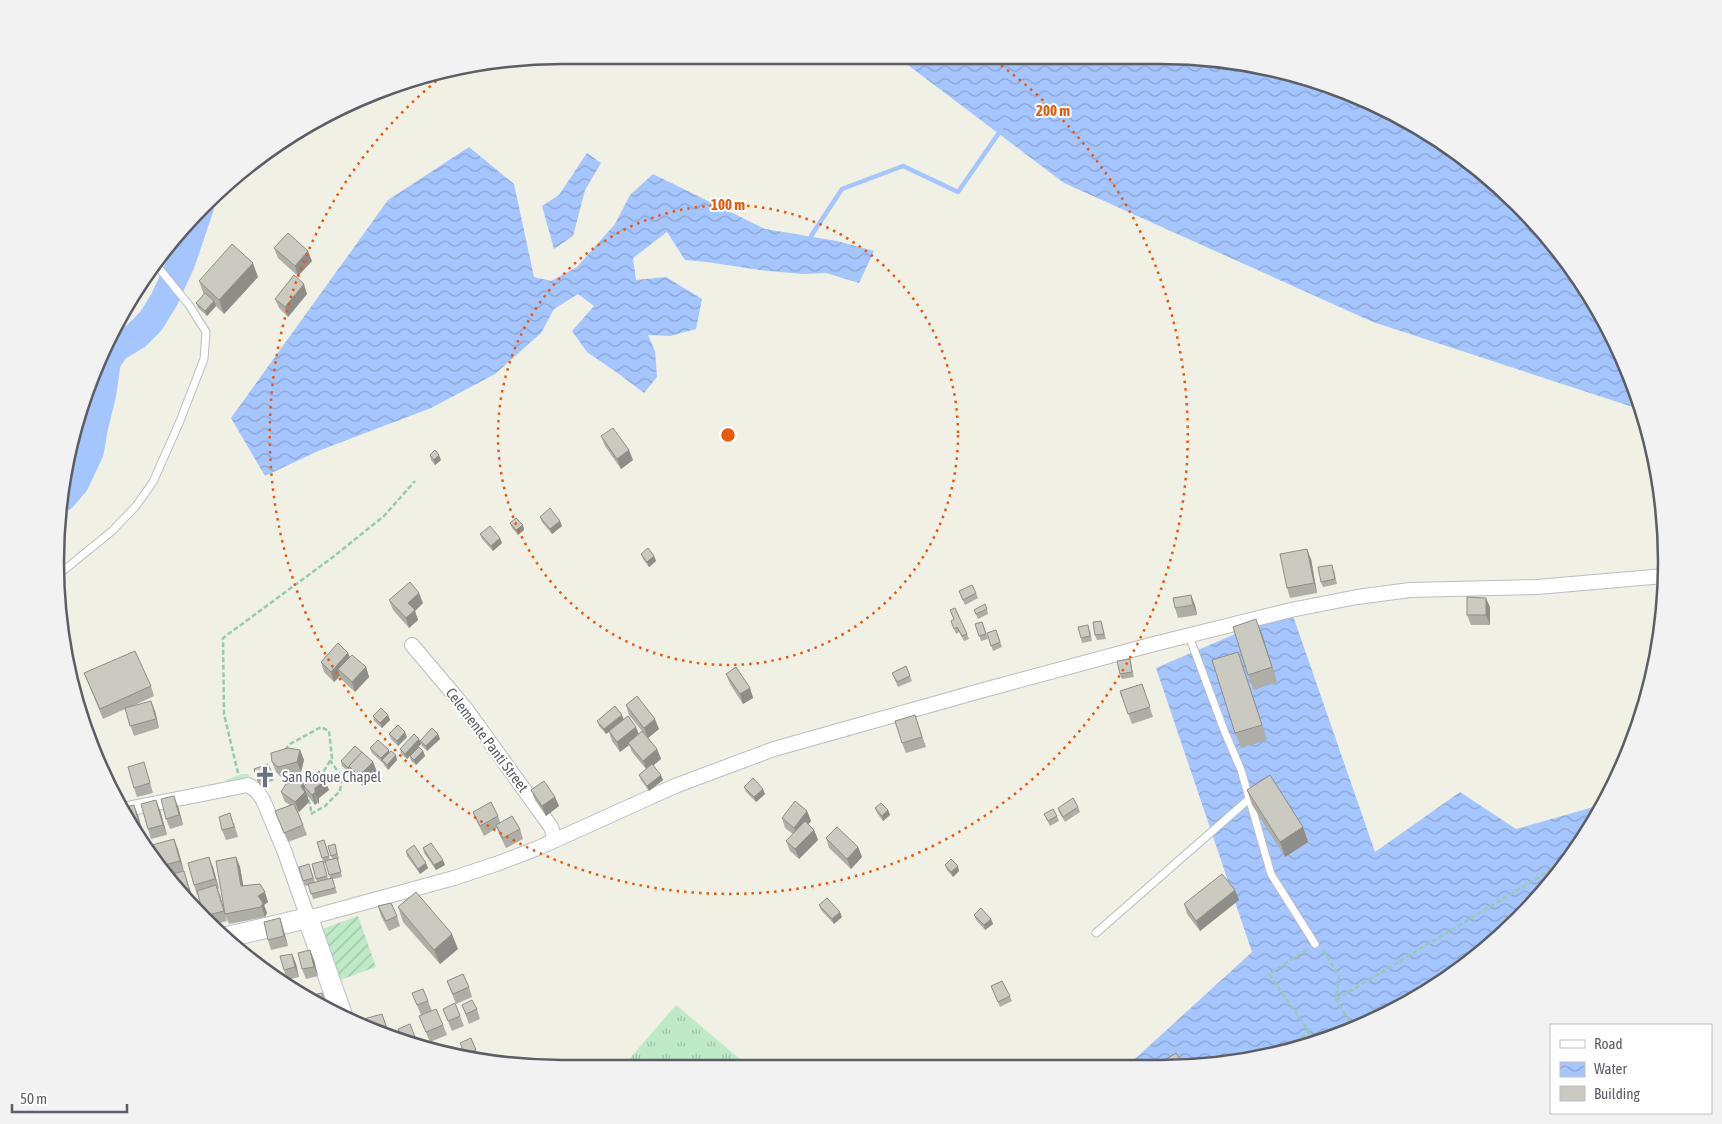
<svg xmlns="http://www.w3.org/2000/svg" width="1722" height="1124" font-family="'Asap Condensed',sans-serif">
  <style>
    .grass { fill: url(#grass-tufts) }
    .garden { fill: url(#garden-furrows) }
    .pitch { fill: #beeac7 }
    .water { fill: url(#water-waves) }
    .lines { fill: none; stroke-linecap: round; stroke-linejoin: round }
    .stream { stroke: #a5c5ff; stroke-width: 4.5 }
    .river { stroke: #a5c5ff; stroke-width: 28 }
    .lane-casing { stroke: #bcbdc4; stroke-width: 9 }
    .street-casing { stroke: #bcbdc4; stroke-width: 16 }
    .secondary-casing { stroke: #bec0c8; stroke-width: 22 }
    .path { stroke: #96cbb0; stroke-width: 2.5; stroke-dasharray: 5 2.5; stroke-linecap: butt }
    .lane { stroke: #fff; stroke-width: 7 }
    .street { stroke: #fff; stroke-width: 14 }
    .secondary { stroke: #fff; stroke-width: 20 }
    .wall { fill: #afaea6 }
    .shaded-wall { fill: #8e8d87 }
    .building { fill: #cbcac1; stroke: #8e8d87 }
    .ring { fill: none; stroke: #e8590c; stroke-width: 2.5; stroke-dasharray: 2.5 5 }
    .labels { text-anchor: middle; stroke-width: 4; stroke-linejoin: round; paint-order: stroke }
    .street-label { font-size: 15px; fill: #5c5e66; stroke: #fff }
    .worship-label { font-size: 15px; fill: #5b616d; stroke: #fff; text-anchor: start }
    .rim { fill: none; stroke: #5c5e66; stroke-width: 2.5 }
    .centre { fill: #e8590c; stroke: #fff; stroke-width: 2.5 }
    .ring-label { font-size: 15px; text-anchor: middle; font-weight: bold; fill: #e8590c; stroke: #fff; stroke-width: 4; stroke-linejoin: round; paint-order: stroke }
  </style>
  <defs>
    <pattern id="grass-tufts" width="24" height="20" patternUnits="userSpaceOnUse" patternTransform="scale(1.25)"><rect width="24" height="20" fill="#beeac7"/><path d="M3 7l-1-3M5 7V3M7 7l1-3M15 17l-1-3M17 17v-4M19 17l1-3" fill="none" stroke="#9ec1a5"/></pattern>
    <pattern id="garden-furrows" width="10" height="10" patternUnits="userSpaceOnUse" patternTransform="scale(1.25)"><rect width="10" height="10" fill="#beeac7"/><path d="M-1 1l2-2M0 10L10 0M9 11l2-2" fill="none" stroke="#9ec1a5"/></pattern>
    <pattern id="water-waves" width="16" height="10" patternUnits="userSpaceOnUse" patternTransform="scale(1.25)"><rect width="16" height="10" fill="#a5c5ff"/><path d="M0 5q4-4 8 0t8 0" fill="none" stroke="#8aa3d2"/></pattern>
  </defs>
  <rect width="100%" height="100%" fill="#f0f0e4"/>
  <!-- grass -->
  <polygon class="grass" points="676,1005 748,1066 624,1065"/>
  <!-- garden -->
  <polygon class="garden" points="358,916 376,967 340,980 322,929"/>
  <!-- pitch -->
  <polygon class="pitch" points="242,774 249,774 248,782 228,785 226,780"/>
  <!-- water -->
  <g class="water">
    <polygon points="900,59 1226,59 1354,94 1441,140 1494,181 1562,253 1615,338 1642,410 1373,322 1064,183"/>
    <polygon points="469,147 514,184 534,277 551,281 577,267 615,224 630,195 653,174 765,229 837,241 874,251 859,283 826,273 802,274 760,270 707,262 685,260 667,232 633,258 636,280 666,277 702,299 696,329 670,336 648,335 655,351 657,377 644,393 619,374 587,352 572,331 594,306 578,294 554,309 541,333 495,374 431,408 318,451 265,476 231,418 388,200"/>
    <polygon points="587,153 601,163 585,190 573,236 554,249 542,206 559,195"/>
    <polygon points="1291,610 1375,852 1460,792 1516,829 1604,804 1599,815 1541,896 1469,964 1384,1017 1291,1052 1193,1068 1125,1068 1252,952 1156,668"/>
  </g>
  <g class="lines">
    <!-- stream -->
    <polyline class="stream" points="811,236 842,189 903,166 958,192 1001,130"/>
    <!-- river -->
    <polyline class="river" points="62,498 75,483 90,451 94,427 102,395 107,361 116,348 136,336 151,321 164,300 181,263 200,207"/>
    <!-- lane casing -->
    <g class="lane-casing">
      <g id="lane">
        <polyline points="58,575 112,531 136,506 153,482 180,421 204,359 206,332 189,305 154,262"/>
        <polyline points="1189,636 1224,730 1241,770 1271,874 1315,944"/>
        <polyline points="83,724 98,764"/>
        <polyline points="1096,933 1249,799"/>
      </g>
    </g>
    <!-- street casing -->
    <g class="street-casing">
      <g id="street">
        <polyline points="412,645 466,709 551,827 555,840"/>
        <polyline points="122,810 248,785 257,791 263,800 284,850 308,918 454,878 499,863 538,848 675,786 774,749 980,691 1154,644 1291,610 1357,597 1410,590 1537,587 1664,576"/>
      </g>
    </g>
    <!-- secondary casing -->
    <g class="secondary-casing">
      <polyline id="secondary" points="223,938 308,918 343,1018"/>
    </g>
    <!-- path -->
    <g class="path">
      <polyline points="285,750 290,744 321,727 329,731 332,758 320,777"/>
      <polyline points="238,773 224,714 223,638 333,557 384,516 415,481"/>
      <path d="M307 792C308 801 311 804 311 814"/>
      <polyline points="311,814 325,806 340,791 342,778 330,760"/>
      <polyline points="1307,950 1269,974 1316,1042"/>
      <polyline points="1323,950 1339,976 1336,1000 1354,1028"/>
      <polyline points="1336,1000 1552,869 1561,869"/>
      <polyline points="1276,1054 1310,1032"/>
    </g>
    <!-- lane -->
    <use href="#lane" class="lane"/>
    <!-- street -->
    <use href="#street" class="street"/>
    <!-- secondary -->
    <use href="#secondary" class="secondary"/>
  </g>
  <!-- wall -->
  <g class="wall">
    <polygon points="274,248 312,261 298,276 278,258"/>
    <polygon points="258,277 224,314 216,306 207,316 198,308 196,303 204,295 199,281"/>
    <polygon points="307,294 288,317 279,308 275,299"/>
    <polygon points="601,436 633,460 621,469 605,446"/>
    <polygon points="430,455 441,460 435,465 431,460"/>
    <polygon points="540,517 562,526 552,534 542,522"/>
    <polygon points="510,523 523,525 524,530 518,535 512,528"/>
    <polygon points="480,534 502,543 493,551 482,539"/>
    <polygon points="641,554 654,556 656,561 649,567 643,559"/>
    <polygon points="1311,559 1317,593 1290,598 1287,588"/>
    <polygon points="1334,570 1337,584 1323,587 1321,582"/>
    <polygon points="959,591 976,593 978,598 965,605"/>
    <polygon points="389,600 423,603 415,611 418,620 409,628 393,610"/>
    <polygon points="1195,605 1197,615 1178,618 1175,608"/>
    <polygon points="1490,607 1490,625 1471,625 1467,615"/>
    <polygon points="987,609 988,614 978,619 974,610"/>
    <polygon points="950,610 967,634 969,639 964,641 959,632 956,634 951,621 954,620"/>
    <polygon points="1101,621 1106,639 1097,640 1095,635"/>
    <polygon points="982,622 988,639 981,641 975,624"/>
    <polygon points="996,630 1002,647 993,651 987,633"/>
    <polygon points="1090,630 1092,641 1082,643 1081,638"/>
    <polygon points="1262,634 1277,682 1254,690 1248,675"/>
    <polygon points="1238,652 1267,740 1241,748 1235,733"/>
    <polygon points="348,653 350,657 366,667 369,677 355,692 341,679 340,676 334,682 324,672 321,662"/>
    <polygon points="1130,659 1134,677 1122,679 1120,674"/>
    <polygon points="84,673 151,686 154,696 135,705 155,711 159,728 134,736 125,709 103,719"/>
    <polygon points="892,673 910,676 912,681 898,687"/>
    <polygon points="726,674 750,688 753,698 743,704 730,684"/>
    <polygon points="1142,684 1153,717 1132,724 1120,691"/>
    <polygon points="626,705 659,729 648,738 657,749 661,759 653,765 663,780 649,791 641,780 639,775 646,769 632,752 629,745 620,752 612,741 609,732 606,734 599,726 597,721 624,719 639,734 642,731 629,715"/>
    <polygon points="388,715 390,720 382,728 374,721 373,716"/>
    <polygon points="915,715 926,747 906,753 902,743"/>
    <polygon points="389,734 407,737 398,746 391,739"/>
    <polygon points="438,734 440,739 427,751 422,746 420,741"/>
    <polygon points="419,739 421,744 407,759 401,754 400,749"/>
    <polygon points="370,748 397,760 388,770 384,765 383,763 372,753"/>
    <polygon points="300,750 304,760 301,772 281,777 276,772 272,762"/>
    <polygon points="423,751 425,756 416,765 411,761 410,756"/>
    <polygon points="362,752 373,762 377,772 363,786 352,776 351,772 350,773 342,766 341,761"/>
    <polygon points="144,762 153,793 137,797 134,788"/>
    <polygon points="268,764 274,780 260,786 254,769"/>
    <polygon points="325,781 329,790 319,798 319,804 317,803 315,805 308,796 304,786"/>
    <polygon points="303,782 309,802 299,812 298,811 307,835 288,842 275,811 290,805 285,802 281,792"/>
    <polygon points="744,787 765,794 756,802 746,792"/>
    <polygon points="531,790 555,797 559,806 546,816 535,800"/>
    <polygon points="1247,790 1303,827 1308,842 1285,857 1252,805"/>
    <polygon points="178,806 183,825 170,829 166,819"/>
    <polygon points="1078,807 1080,812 1065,822 1059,812 1058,808"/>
    <polygon points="121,808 138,815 145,840 139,842"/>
    <polygon points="875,808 888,810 890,815 883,821 877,813"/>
    <polygon points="160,810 167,835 151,839 148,829"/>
    <polygon points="807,811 811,821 808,824 814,830 818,840 799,859 790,851 786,841 793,834 785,828 782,818"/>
    <polygon points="473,812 498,816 500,822 520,829 523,839 506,848 499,834 497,828 484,836 477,822"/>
    <polygon points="1044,814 1057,816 1059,821 1050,826"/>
    <polygon points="234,823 238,837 226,840 222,830"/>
    <polygon points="826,838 858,847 862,857 851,869 829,848"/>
    <polygon points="174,839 184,871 168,875 156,862"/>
    <polygon points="335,844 339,859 338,860 342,877 333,879 337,893 313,899 309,885 305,886 303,881 311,869 315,882 317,882 312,864 323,861 328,879 330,878 326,863 324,863 322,858 326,845 330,859 332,859 328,846"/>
    <polygon points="423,848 445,865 436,870 424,853"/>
    <polygon points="406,851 428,868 420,874 407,856"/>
    <polygon points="236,857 240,867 243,885 268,902 264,905 267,913 265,917 229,924 225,914"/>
    <polygon points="945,865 959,871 953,877 947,870"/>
    <polygon points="213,867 219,889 218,889 227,921 212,925 204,916 198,895 197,895 194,885"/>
    <polygon points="184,871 193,899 190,900 169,876"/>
    <polygon points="1239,900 1200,931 1187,914 1184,904"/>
    <polygon points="819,905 842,917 834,924 821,910"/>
    <polygon points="378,906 397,916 400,926 389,931 381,916"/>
    <polygon points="398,907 458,949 440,964 403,922"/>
    <polygon points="974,915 991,919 993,924 985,930 976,920"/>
    <polygon points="280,918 283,928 288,946 271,950 268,940"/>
    <polygon points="310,950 314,960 318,976 306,979 302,969"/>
    <polygon points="292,954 296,964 299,977 287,980 284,970"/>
    <polygon points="447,981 469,987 472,997 456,1004"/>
    <polygon points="991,986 1010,996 1012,1001 1000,1007"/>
    <polygon points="322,993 325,1003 327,1010 316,1005 313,995"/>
    <polygon points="412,993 428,1001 432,1011 421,1015"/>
    <polygon points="462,1005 477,1009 480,1019 469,1024"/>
    <polygon points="443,1009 460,1016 464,1026 452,1031"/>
    <polygon points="382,1014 386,1024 390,1036 368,1030"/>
    <polygon points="419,1016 443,1025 447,1035 430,1042"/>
    <polygon points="398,1029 415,1037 418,1044 402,1039"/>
    <polygon points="460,1043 476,1050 480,1060 465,1056"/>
  </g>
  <!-- shaded-wall -->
  <g class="shaded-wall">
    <polygon points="308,251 312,261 298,276 295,266"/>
    <polygon points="253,263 258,277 224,314 219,300"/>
    <polygon points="304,284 307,294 288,317 285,307"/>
    <polygon points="214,301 216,306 207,316 205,311"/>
    <polygon points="629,450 633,460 621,469 617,459"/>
    <polygon points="439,455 441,460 435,465 434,460"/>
    <polygon points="560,521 562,526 552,534 550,529"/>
    <polygon points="523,525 524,530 518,535 516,530"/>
    <polygon points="500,538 502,543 493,551 491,546"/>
    <polygon points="1307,549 1311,559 1317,593 1314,583"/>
    <polygon points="654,556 656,561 649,567 647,562"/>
    <polygon points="419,593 423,603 415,611 418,620 409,628 406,618 408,603"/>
    <polygon points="1191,595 1195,605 1197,615 1193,605"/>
    <polygon points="1486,598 1490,607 1490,625 1486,615"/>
    <polygon points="1256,619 1262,634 1277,682"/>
    <polygon points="1238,652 1243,666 1267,740 1262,725"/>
    <polygon points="348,653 352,663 338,669 340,676 334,682 331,672"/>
    <polygon points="366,667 369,677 355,692 352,682"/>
    <polygon points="750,688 753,698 743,704 740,694"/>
    <polygon points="151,701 155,711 159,728 156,719"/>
    <polygon points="388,715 390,720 382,728 380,723"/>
    <polygon points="622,715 624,720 606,734 604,729"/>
    <polygon points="655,719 659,729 648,738 644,728"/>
    <polygon points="636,727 640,737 628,743 629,745 620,752 617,742"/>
    <polygon points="405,732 407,737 398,746 397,741"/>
    <polygon points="438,734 440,739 427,751 426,746"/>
    <polygon points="419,739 421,744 407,759 405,754"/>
    <polygon points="657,749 661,759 647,771 643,761"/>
    <polygon points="300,750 304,760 301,772 297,762"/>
    <polygon points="389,750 390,755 382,760 382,763 381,758"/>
    <polygon points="423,751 425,756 416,765 414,760"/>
    <polygon points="396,755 397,760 388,770 387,765"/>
    <polygon points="373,762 377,772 363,786 359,776"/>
    <polygon points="661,775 663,780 649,791 647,786"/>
    <polygon points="325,781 329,790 319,798 319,804 315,794 315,788"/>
    <polygon points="303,782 309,802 299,812 295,802"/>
    <polygon points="763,789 765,794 756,802 754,797"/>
    <polygon points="314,793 317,803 315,805 312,795"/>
    <polygon points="174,796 178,806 183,825 179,815"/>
    <polygon points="555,797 559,806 546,816 542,806"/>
    <polygon points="156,800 160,810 167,835 163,825"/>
    <polygon points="134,805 138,815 145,840 141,831"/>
    <polygon points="888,810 890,815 883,821 882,816"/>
    <polygon points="807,811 811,821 797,838 794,828"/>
    <polygon points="1303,827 1308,842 1285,857 1280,842"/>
    <polygon points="814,830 818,840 799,859 795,849"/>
    <polygon points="174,839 178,849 184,871 180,861"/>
    <polygon points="858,847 862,857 851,869 847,859"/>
    <polygon points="209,857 213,867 219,889 215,879"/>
    <polygon points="236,857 240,867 245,895 241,886"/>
    <polygon points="443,860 445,865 436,870 434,865"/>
    <polygon points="426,863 428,868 420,874 418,869"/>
    <polygon points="958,866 959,871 953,877 951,872"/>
    <polygon points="184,871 187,881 193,899 189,889"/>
    <polygon points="216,885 220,895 227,921 224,911"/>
    <polygon points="1235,890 1239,900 1200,931 1196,921"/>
    <polygon points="265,892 268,902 264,905 267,913 265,917 258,896"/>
    <polygon points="840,912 842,917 834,924 832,919"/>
    <polygon points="280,918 283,928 288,946 284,936"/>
    <polygon points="991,919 993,924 985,930 984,925"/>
    <polygon points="230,932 234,942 235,949 234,948"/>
    <polygon points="452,934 458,949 440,964 434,950"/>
    <polygon points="310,950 314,960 318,976 314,967"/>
    <polygon points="292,954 296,964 299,977 295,967"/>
  </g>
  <!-- building -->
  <g class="building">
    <polygon points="288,233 308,251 295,266 274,248"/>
    <polygon points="232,244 253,263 219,300 199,281"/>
    <polygon points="294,275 304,284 285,307 275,299"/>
    <polygon points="205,293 214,301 205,311 196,303"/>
    <polygon points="613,428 629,450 617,459 601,436"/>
    <polygon points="435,450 439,455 434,460 430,455"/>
    <polygon points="550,508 560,521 550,529 540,517"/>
    <polygon points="516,518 523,525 516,530 510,523"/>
    <polygon points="490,526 500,538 491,546 480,534"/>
    <polygon points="648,548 654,556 647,562 641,554"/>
    <polygon points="1307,549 1314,583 1287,588 1280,554"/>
    <polygon points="1332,565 1335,579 1321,582 1318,567"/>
    <polygon points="410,582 419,593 408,603 415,610 406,618 389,600"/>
    <polygon points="972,585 976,593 963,600 959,591"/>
    <polygon points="1191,595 1193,605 1175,608 1173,598"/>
    <polygon points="1467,597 1486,598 1486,615 1467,615"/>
    <polygon points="985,604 987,609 976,614 974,610"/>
    <polygon points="955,608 967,634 962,636 957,627 954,629 951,621 954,619 950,610"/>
    <polygon points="1256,619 1272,667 1248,675 1233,627"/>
    <polygon points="1101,621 1104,634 1095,635 1093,622"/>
    <polygon points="982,622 986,634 979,636 975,624"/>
    <polygon points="1088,625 1090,636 1081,638 1078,627"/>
    <polygon points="996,630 1000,642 991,646 987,633"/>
    <polygon points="338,643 348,653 331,672 321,662"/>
    <polygon points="135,651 151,686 100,709 84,673"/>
    <polygon points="1238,652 1262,725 1235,733 1212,660"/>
    <polygon points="352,655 366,667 352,682 338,669"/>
    <polygon points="1130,659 1132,672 1120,674 1117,661"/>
    <polygon points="906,666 910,676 897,682 892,673"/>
    <polygon points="736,667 750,688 740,694 726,674"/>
    <polygon points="1142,684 1150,707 1128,714 1120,691"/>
    <polygon points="637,696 655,719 644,728 626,705"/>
    <polygon points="151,701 156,719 130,726 125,708"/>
    <polygon points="615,706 622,715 604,729 597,721"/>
    <polygon points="381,708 388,715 380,723 373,716"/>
    <polygon points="915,715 922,737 902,743 895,721"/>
    <polygon points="628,716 636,727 617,742 609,731"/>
    <polygon points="398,725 405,732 397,741 389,734"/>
    <polygon points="432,728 438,734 426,746 420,741"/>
    <polygon points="642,731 657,749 643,761 628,743"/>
    <polygon points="414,734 419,739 405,754 400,749"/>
    <polygon points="378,740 389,750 381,758 370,748"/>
    <polygon points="355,746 362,752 349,766 349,767 348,768 341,761"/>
    <polygon points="419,747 423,751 414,760 410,756"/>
    <polygon points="288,748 300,750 297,762 278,767 272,762 271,753"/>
    <polygon points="391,751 396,755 387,765 382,760"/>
    <polygon points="362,752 373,762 359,776 349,766"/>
    <polygon points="144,762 150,783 134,788 128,767"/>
    <polygon points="268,764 273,775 258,781 254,769"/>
    <polygon points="652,764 661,775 647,786 639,775"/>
    <polygon points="319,771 325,781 315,788 315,794 314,793 312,795 304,786"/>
    <polygon points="1270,775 1303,827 1280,842 1247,790"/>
    <polygon points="753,778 763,789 754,797 744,787"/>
    <polygon points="296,781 303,782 301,787 305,792 295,802 281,792 286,784"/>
    <polygon points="544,781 555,797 542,806 531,790"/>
    <polygon points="174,796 179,815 166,819 161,799"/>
    <polygon points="1073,798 1078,807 1063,817 1058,808"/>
    <polygon points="156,800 163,825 148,829 141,804"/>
    <polygon points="795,801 807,811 794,828 782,818"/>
    <polygon points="491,802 498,816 480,826 473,812"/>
    <polygon points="881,803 888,810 882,816 875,808"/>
    <polygon points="294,804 303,825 284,833 275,811"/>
    <polygon points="134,805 141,831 134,832 121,808"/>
    <polygon points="1053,809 1057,816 1048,821 1044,814"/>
    <polygon points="230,813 234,827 222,830 219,817"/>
    <polygon points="512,816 520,829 503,838 496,825"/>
    <polygon points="805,821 814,830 795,849 786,841"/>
    <polygon points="837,827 858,847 847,859 826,838"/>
    <polygon points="174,839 180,861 160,866 156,862 152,845"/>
    <polygon points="324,840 329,856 322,858 317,842"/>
    <polygon points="431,843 443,860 434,865 423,848"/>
    <polygon points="335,844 337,854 331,856 328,846"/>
    <polygon points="414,845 426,863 418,869 406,851"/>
    <polygon points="209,857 215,879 194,885 188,863"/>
    <polygon points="236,857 241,886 260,884 265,892 258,896 263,903 261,907 225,914 216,861"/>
    <polygon points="337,858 341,872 329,875 325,861"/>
    <polygon points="951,859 958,866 951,872 945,865"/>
    <polygon points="323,861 327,876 316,879 312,864"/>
    <polygon points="309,864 313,878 303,881 299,867"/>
    <polygon points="184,871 189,889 182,891 168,875"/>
    <polygon points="1222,874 1235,890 1196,921 1184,904"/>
    <polygon points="332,878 335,888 311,894 308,884"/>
    <polygon points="216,885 224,911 204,916 197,891"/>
    <polygon points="416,892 452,934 434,950 398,907"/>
    <polygon points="827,898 840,912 832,919 819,905"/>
    <polygon points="391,903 397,916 386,921 378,906"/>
    <polygon points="981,908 991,919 984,925 974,915"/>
    <polygon points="280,918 284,936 268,940 264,922"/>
    <polygon points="230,932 234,948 228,943 220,934"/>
    <polygon points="310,950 314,967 302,969 298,953"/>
    <polygon points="292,954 295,967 284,970 280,956"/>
    <polygon points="463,974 469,987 453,994 447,981"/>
    <polygon points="1002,981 1010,996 998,1002 991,986"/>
    <polygon points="423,989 428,1001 417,1005 412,993"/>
    <polygon points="322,993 324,1000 315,1002 313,995"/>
    <polygon points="472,1000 477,1009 466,1014 462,1005"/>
    <polygon points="455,1003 460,1016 448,1021 443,1009"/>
    <polygon points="436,1009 443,1025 426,1032 419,1016"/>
    <polygon points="382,1014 386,1026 370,1031 363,1028 360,1020"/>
    <polygon points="410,1024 415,1037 406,1041 403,1040 398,1029"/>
    <polygon points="384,1028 387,1036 374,1032"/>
    <polygon points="471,1038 476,1050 465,1054 460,1043"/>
    <polygon points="1176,1053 1186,1068 1160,1068 1158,1064"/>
  </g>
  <!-- distance rings -->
  <g class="ring">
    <circle cx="728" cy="435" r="230"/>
    <path d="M995 61A459 459 0 1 1 449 71"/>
  </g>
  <!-- icons -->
  <defs>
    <g id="church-bare" transform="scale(1.725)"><path d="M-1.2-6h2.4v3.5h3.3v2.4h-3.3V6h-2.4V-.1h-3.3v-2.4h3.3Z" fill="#6b7280" stroke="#fff" stroke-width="2.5" paint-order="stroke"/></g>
  </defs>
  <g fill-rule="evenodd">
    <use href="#church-bare" x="265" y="777"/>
  </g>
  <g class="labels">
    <!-- street labels -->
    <g class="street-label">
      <text transform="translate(487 740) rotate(53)" y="5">Celemente Panti Street</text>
    </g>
    <!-- worship labels -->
    <g class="worship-label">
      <text x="282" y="782">San Roque Chapel</text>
    </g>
  </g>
  <!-- crop -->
  <path d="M0 0H1722V1124H0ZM562 64H1160A498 498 0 0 1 1658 562V562A498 498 0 0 1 1160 1060H562A498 498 0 0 1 64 562V562A498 498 0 0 1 562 64Z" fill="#f2f2f3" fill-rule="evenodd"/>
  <path class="rim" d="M562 64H1160A498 498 0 0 1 1658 562V562A498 498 0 0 1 1160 1060H562A498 498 0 0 1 64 562V562A498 498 0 0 1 562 64Z"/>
  <circle cx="728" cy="435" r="8" class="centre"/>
  <g class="ring-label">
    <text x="1053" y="116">200 m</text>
    <text x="728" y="210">100 m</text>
  </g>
  <!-- legend -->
  <rect x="1550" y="1024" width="162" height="90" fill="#ffffff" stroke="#bebfc2"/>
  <rect x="1560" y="1040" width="25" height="8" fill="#ffffff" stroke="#bebfc2"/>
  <text x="1594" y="1049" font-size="15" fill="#5c5e66">Road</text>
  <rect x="1560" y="1062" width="25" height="15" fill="url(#water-waves)" stroke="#bebfc2"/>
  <text x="1594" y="1074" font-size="15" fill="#5c5e66">Water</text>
  <rect x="1560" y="1086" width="25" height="15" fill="#cbcac1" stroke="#bebfc2"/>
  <text x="1594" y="1099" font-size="15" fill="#5c5e66">Building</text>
  <!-- scale -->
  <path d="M12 1104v8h115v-8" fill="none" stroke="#5c5e66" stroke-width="2.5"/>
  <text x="20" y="1104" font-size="15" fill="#5c5e66" stroke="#ffffff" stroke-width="4" paint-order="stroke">50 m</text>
</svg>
